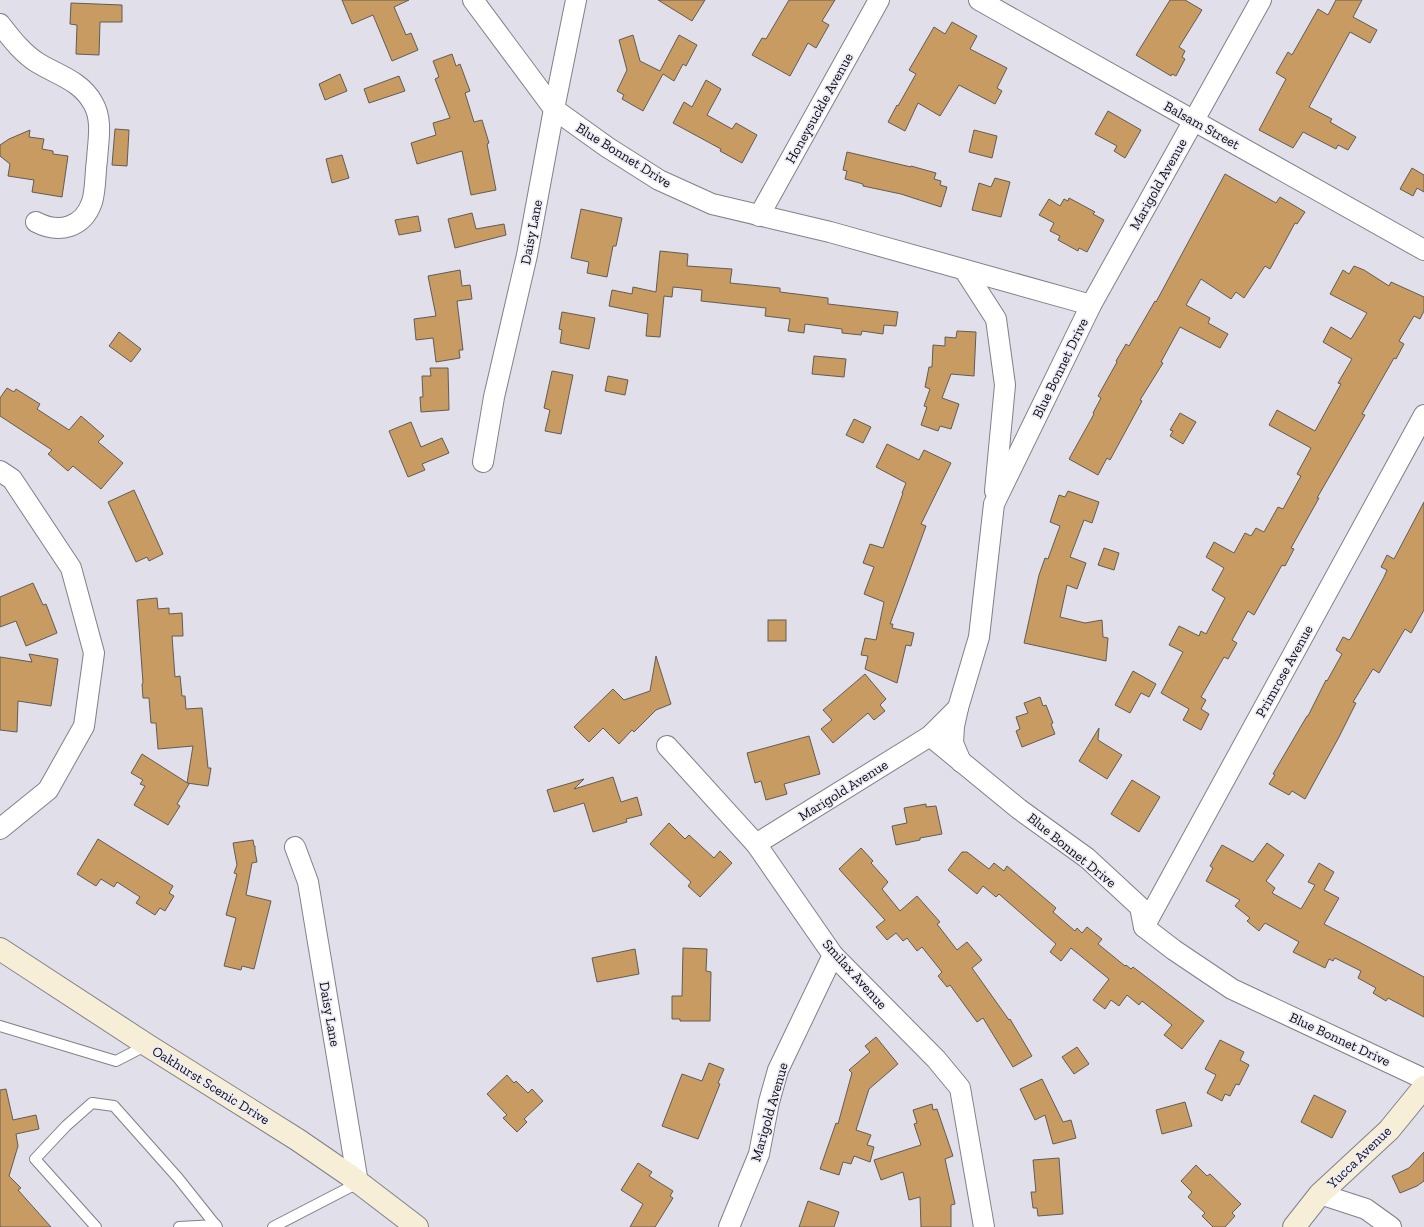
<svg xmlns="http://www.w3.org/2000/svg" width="1424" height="1227" font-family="'Zilla Slab',serif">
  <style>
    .building { fill: #c79b61; stroke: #625c55 }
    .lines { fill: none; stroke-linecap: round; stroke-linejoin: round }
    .lane-casing { stroke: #808089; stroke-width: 12 }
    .street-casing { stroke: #808089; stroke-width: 22 }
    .secondary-casing { stroke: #808089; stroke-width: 24 }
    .lane { stroke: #fff; stroke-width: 10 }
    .street { stroke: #fff; stroke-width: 20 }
    .secondary { stroke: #f6eed7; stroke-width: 22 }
    .labels { text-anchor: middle; stroke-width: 3.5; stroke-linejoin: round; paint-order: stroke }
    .street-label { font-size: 14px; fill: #0d0c10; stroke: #edecf7 }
  </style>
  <rect width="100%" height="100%" fill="#e0dfea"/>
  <!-- building -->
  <g class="building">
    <polygon points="342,0 409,0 394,7 406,35 411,33 418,50 392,61 373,15 352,24"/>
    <polygon points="658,0 705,0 692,21"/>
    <polygon points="789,0 835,0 822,21 829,25 816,48 808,43 790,76 752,55 762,38 766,39"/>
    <polygon points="1170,0 1185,0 1202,10 1179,47 1185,51 1182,57 1185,59 1176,76 1172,74 1171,76 1136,55"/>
    <polygon points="1336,0 1362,0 1353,17 1377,30 1370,43 1350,32 1309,107 1332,119 1330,122 1356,137 1348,150 1338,145 1336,149 1303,132 1293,148 1259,130 1286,79 1276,73 1288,52 1292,55 1318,9 1328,15"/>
    <polygon points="71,3 122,5 122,22 100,22 99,55 76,54 77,25 70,24"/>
    <polygon points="952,22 977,36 970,49 1007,68 997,88 1002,91 995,104 959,85 940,116 918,103 905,131 888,122 897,105 898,106 916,74 909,70 934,27 945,34"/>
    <polygon points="633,35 640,61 660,71 679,35 697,45 686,66 683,64 674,81 663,74 643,111 622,99 624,95 617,91 627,70 619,40"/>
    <polygon points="452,54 456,66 460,64 470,91 465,93 474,122 482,120 489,143 487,144 496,190 471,195 462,151 417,164 411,143 436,135 433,123 450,118 435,79 439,77 433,61"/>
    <polygon points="340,74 347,91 325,100 319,84"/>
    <polygon points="399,76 405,91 369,103 364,89"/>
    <polygon points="706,80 721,89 707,115 732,129 736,123 757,135 742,163 720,151 721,149 673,123 684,102 692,107"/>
    <polygon points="1108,111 1141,130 1125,158 1114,151 1117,146 1095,134"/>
    <polygon points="115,129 129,130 127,166 112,165"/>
    <polygon points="30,130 29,137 44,139 42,149 53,151 53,154 68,156 62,197 32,192 34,180 8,176 10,164 0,156 0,145 9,139"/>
    <polygon points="974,130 997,136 992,158 969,152"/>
    <polygon points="847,152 911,167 911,166 936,173 934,179 941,181 940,185 947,187 941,207 901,194 863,186 863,184 845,179 847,171 843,170"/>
    <polygon points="342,155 349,178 332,183 326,159"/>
    <polygon points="1412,168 1424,175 1424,192 1417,188 1413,196 1400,189"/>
    <polygon points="1225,174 1276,203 1280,197 1305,212 1297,224 1295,223 1270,269 1265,266 1244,298 1236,292 1231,299 1201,279 1186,305 1210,318 1208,323 1228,334 1220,348 1180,327 1161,362 1163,363 1140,400 1142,401 1110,460 1107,458 1098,475 1069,459 1094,414 1093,413 1101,398 1098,396 1117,362 1116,361 1126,344 1129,346 1155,301 1156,302"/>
    <polygon points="995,178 1010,182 1001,217 972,210 979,183 991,187"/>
    <polygon points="1069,198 1095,212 1093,214 1104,220 1087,252 1079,248 1078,251 1058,240 1060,236 1050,231 1054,223 1039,215 1049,199 1060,206 1064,199 1068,201"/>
    <polygon points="581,209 622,218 616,246 613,246 607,277 587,273 589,262 571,258"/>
    <polygon points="472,213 476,229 504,224 506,235 455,248 448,219"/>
    <polygon points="418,216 421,231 399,235 395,220"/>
    <polygon points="660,251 688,254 687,266 732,269 730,283 780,288 780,292 828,298 828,304 898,312 896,326 884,325 883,334 862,331 861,335 842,333 842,329 805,324 804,333 788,331 790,319 765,316 766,308 701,301 702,290 673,287 672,297 664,296 660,337 646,336 648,314 609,306 612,290 632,294 633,287 656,292"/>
    <polygon points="1354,266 1364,270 1389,286 1391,282 1424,297 1424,311 1420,319 1414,316 1399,341 1404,344 1396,359 1394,358 1362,414 1365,415 1317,498 1319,498 1291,548 1294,549 1285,566 1282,565 1254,615 1248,611 1232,640 1237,643 1228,659 1224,657 1201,697 1206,700 1201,709 1209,714 1201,730 1183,720 1189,709 1161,693 1183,652 1169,645 1179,626 1199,636 1201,631 1206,634 1225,598 1212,590 1224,568 1206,557 1214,542 1234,553 1245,533 1251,536 1256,528 1264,532 1278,507 1283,509 1301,476 1297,474 1311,448 1269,425 1277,410 1315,431 1341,384 1338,383 1352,359 1323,342 1331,327 1351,339 1367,313 1330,294 1343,270 1349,274"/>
    <polygon points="460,270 462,286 470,285 472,299 457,301 463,350 459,350 460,358 436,362 433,338 416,340 414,319 436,316 428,276"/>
    <polygon points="562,312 595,318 589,349 560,343 562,330 559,329"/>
    <polygon points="957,331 976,332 974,376 951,374 942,398 959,404 951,429 940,426 938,431 921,425 927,407 924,406 930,389 925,387 929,367 932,367 933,345 945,346 945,337 956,338"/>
    <polygon points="119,332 141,349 131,362 109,346"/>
    <polygon points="814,356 846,359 844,377 812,374"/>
    <polygon points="430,368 448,368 449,410 421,412 420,397 423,397 422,376 431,376"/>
    <polygon points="552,371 573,375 561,434 545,431 550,410 544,408"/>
    <polygon points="608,376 628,380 625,395 605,391"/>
    <polygon points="7,388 14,392 16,389 40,404 37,409 69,430 81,416 104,436 98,442 123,463 101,489 73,466 68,471 48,454 52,450 0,416 0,398"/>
    <polygon points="1180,413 1196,422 1183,444 1170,436 1173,431 1170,430"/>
    <polygon points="854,419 871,427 863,443 846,435"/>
    <polygon points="411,422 421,447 442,438 449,453 422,464 425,470 408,477 389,431"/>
    <polygon points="887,444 919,460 924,450 951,463 921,524 926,526 890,624 893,624 892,628 914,633 911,646 906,645 897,683 865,669 868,656 861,655 865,638 876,640 884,602 864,594 874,567 863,563 870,544 883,548 903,493 902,493 906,483 876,467"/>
    <polygon points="134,490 163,554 149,561 147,557 136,562 108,502"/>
    <polygon points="1068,491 1099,502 1092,523 1084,520 1070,557 1086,563 1077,589 1067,585 1060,617 1085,623 1102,620 1103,637 1108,638 1106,661 1024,643 1039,575 1045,558 1048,559 1060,526 1050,522 1059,495 1065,497"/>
    <polygon points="1424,502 1424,610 1411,633 1405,629 1379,673 1373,669 1353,702 1356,703 1339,737 1305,799 1292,791 1289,795 1269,784 1275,775 1273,774 1307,716 1308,716 1326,680 1327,681 1342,654 1336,650 1343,637 1349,640 1351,638 1384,577 1387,570 1381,567 1387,555 1394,559"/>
    <polygon points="1104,548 1119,553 1114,570 1098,565"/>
    <polygon points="33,583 43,605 46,604 57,633 26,646 16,621 0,627 0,597"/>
    <polygon points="157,598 158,609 169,608 169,614 182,613 183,636 172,636 175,677 180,676 182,696 185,696 186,709 202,708 208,768 211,768 208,786 187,783 193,746 158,749 156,723 151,723 149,698 143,698 142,684 143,683 137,600"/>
    <rect x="768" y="620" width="18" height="21"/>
    <polygon points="29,654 58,659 51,706 18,701 17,732 0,730 0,657 32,662"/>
    <polygon points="656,656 671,704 656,710 634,732 632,730 619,744 603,728 589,742 574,727 613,689 624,700 650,691"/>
    <polygon points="1133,671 1156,684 1149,697 1141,693 1130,713 1115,705"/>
    <polygon points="865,674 886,699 880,705 885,711 874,720 868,713 833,743 821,729 832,720 823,710"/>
    <polygon points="1040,697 1043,706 1046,705 1053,723 1051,724 1055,734 1022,747 1016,731 1020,729 1016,717 1028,713 1024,703"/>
    <polygon points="1099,728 1098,740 1122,755 1107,779 1079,761"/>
    <polygon points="809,736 820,774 784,784 787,794 766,800 761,781 755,783 747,753"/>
    <polygon points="142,754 189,784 177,804 180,806 168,825 134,805 145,786 140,784 143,780 131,773"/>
    <polygon points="613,777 621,802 637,797 642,815 626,819 627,822 593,832 584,803 554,812 547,790 584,779 574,789"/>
    <polygon points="1132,780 1160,797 1139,832 1111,814"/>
    <polygon points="926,804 926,807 936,806 942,834 920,838 920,840 896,845 892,826 907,823 904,808"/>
    <polygon points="669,823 685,839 689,835 714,858 720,851 732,863 700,897 688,886 691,882 650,844"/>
    <polygon points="98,839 173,886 169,893 174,896 165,911 160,908 155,915 136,903 140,897 117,882 114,887 101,879 96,886 77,874"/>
    <polygon points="253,840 254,846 255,846 255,851 257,862 252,863 246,895 271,901 254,969 242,966 241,970 224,966 236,918 226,915 237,874 234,873 237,865 233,843"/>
    <polygon points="1267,843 1284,855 1266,881 1275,888 1272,893 1301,909 1315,885 1308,882 1319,863 1334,872 1324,890 1339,898 1324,924 1359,942 1424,977 1424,1017 1388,998 1386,1001 1373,993 1376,988 1358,978 1361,971 1335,958 1333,961 1329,959 1325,968 1293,952 1299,942 1265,923 1259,931 1247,921 1250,918 1235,906 1240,900 1206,881 1213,868 1210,866 1222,845 1253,862"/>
    <polygon points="861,848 873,861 871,863 888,882 882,889 900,911 917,896 940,922 937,924 957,950 967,942 982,960 972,968 1009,1020 1010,1019 1032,1056 1013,1067 983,1018 977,1022 950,985 947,987 938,976 942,972 922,947 917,951 907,938 903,941 896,933 887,940 876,927 885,920 839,869"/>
    <polygon points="962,852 967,852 989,869 994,863 1004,871 1007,866 1056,908 1053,912 1075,931 1077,928 1082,933 1087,927 1102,939 1098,944 1125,966 1126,965 1131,969 1133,967 1204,1021 1182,1049 1164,1035 1172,1025 1142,1001 1139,1005 1127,995 1119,1006 1111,1000 1105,1009 1093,1000 1109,979 1071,948 1061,961 1050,952 1056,944 999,894 996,897 983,886 977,894 948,870"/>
    <polygon points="683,948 707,949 706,971 711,972 710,1021 680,1021 680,1019 672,1019 672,996 682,996"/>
    <polygon points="635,949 639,974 597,982 592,958"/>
    <polygon points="876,1037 898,1064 869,1089 856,1130 871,1135 867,1145 874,1147 870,1162 854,1156 851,1164 843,1162 839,1175 820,1169 836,1123 838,1124 852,1073 849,1070 870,1052 865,1046"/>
    <polygon points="1220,1040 1244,1052 1240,1060 1249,1065 1239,1085 1236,1084 1230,1096 1225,1094 1222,1101 1207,1093 1216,1075 1205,1069"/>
    <polygon points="1077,1047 1089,1064 1074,1074 1062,1057"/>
    <polygon points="709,1063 724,1069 718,1083 720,1084 698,1139 662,1126 682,1074 702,1081"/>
    <polygon points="507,1075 514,1083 516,1081 528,1093 532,1089 543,1101 524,1119 527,1122 517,1132 503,1118 507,1115 487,1094"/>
    <polygon points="1042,1079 1063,1122 1071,1120 1076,1138 1053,1144 1045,1115 1035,1120 1020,1089"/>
    <polygon points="6,1089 13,1120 36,1115 39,1129 16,1134 18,1146 9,1176 21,1188 18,1190 51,1227 0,1227 0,1090"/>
    <polygon points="1314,1095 1346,1111 1332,1138 1301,1122"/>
    <polygon points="1185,1102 1192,1126 1162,1134 1156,1110"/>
    <polygon points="932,1104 933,1110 937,1109 953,1156 945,1159 955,1204 951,1205 951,1227 921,1227 920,1197 909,1200 903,1172 881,1180 874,1160 921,1145 914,1124 917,1123 913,1110"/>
    <polygon points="1424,1152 1424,1181 1417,1186 1400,1193 1392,1176 1409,1168"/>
    <polygon points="1059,1158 1063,1214 1038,1216 1037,1208 1033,1208 1031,1192 1036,1192 1033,1160"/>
    <polygon points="638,1163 652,1172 649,1176 673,1191 670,1196 673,1198 655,1227 630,1227 643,1204 621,1190"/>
    <polygon points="1196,1165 1207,1176 1210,1174 1241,1204 1232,1213 1235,1216 1225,1227 1213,1227 1202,1216 1205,1213 1188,1197 1192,1192 1181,1181"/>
    <polygon points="808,1201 839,1212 834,1227 799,1227"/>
  </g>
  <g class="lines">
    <!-- lane casing -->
    <g class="lane-casing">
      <g id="lane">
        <polyline points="0,1026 116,1061 147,1045"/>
        <polyline points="96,1227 35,1159 66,1126 92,1103 114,1106 178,1178 217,1227"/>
        <polyline points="179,1227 216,1225"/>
        <polyline points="273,1227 358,1183"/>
      </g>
    </g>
    <!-- street casing -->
    <g class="street-casing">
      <g id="street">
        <polyline points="473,0 554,109 607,147 659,180 712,204 830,232 1091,305"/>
        <polyline points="979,0 1424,250"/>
        <polyline points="1261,0 1091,305 994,504 979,637 958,708 930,736 1019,809 1087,858 1140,907 1144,927 1174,950 1232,989 1424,1079"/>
        <path d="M0 24C11 38 22 53 38 63 58 75 81 81 93 103 103 120 98 141 97 160 95 173 96 189 92 202 83 228 59 234 36 222"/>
        <polyline points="759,216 879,0"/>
        <polyline points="965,271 996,319 1005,385 995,491"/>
        <polyline points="483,462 494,397 527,255 554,109 576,0"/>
        <polyline points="0,471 12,479 71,568 94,653 84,726 48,790 0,829"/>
        <polyline points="958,708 954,726 953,743 961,762"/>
        <polyline points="667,746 756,844 833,955 936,1059 960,1088 984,1227"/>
        <polyline points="756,844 930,736"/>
        <polyline points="295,847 308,882 358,1183"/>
        <polyline points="1144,927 1424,415"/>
        <polyline points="1320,1194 1366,1209 1391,1227"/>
        <polyline points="729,1227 759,1154 769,1102 778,1070 833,955"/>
      </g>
    </g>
    <!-- secondary casing -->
    <g class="secondary-casing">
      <g id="secondary">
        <polyline points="0,949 147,1045 298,1140 349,1175 417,1227"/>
        <polyline points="1294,1227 1320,1194 1389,1130 1424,1087"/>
      </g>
    </g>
    <!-- lane -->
    <use href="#lane" class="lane"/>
    <!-- street -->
    <use href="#street" class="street"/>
    <!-- secondary -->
    <use href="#secondary" class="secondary"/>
  </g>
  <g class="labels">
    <!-- street labels -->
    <g class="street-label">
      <text transform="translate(819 108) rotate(-61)" y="5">Honeysuckle Avenue</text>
      <text transform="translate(1202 125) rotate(29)" y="5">Balsam Street</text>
      <text transform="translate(624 155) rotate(32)" y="5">Blue Bonnet Drive</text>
      <text transform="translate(1158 184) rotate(-61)" y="5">Marigold Avenue</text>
      <text transform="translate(531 232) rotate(-79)" y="5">Daisy Lane</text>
      <text transform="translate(1060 368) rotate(-64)" y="5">Blue Bonnet Drive</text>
      <text transform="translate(1284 671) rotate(-61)" y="5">Primrose Avenue</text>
      <text transform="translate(843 790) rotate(-32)" y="5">Marigold Avenue</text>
      <text transform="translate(1072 850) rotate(39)" y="5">Blue Bonnet Drive</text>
      <text transform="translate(855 974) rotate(48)" y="5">Smilax Avenue</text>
      <text transform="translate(330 1014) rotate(80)" y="5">Daisy Lane</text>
      <text transform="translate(1340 1039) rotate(25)" y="5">Blue Bonnet Drive</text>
      <text transform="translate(211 1085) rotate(32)" y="5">Oakhurst Scenic Drive</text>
      <text transform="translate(769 1112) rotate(-74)" y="5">Marigold Avenue</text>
      <text transform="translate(1359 1157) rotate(-44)" y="5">Yucca Avenue</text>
    </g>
  </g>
</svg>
